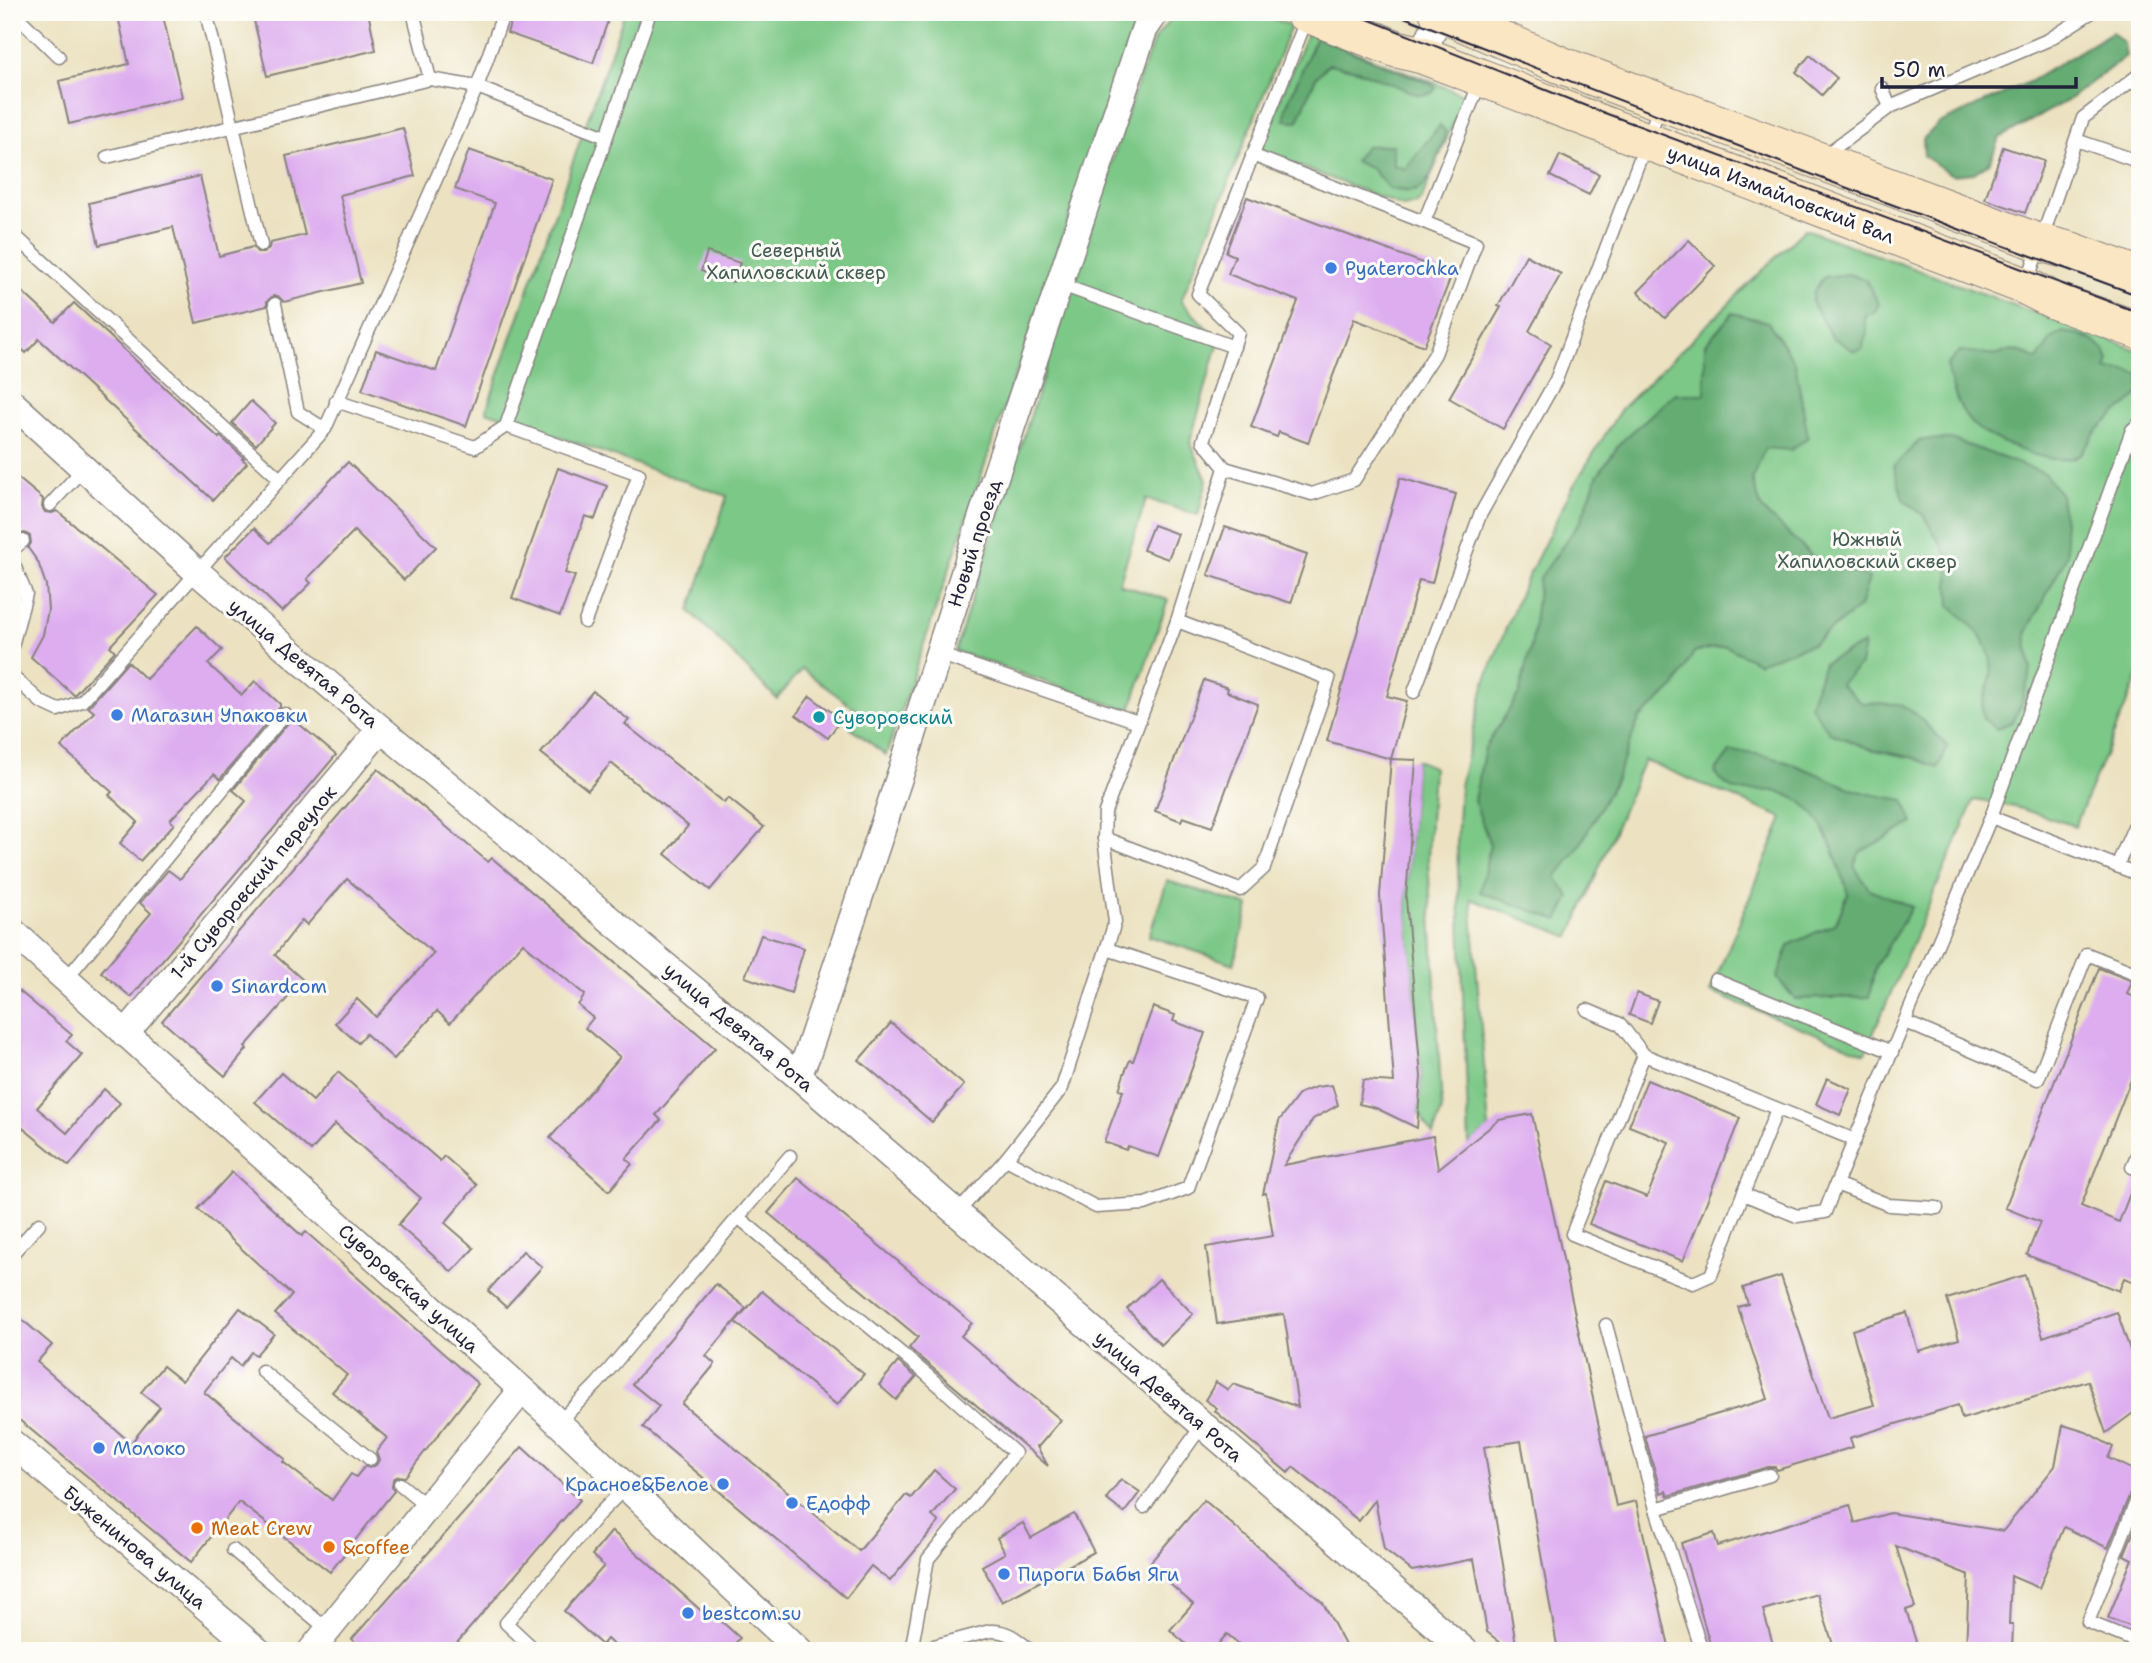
<svg xmlns="http://www.w3.org/2000/svg" width="2152" height="1663" font-family="'Shantell Sans',sans-serif">
  <style>
    .green { fill: #7cc886; stroke: #4f7560; stroke-width: 2 }
    .forest { fill: #65ac73; stroke: #446757; stroke-width: 2 }
    .building { fill: #ddadef }
    .lines { fill: none; stroke-linecap: round; stroke-linejoin: round }
    .service-casing { stroke: #87827e; stroke-width: 15 }
    .minor-casing { stroke: #87827e; stroke-width: 29 }
    .secondary-casing { stroke: #87827e; stroke-width: 39 }
    .service { stroke: #fff; stroke-width: 12 }
    .minor { stroke: #fff; stroke-width: 26 }
    .secondary { stroke: #fbe6c4; stroke-width: 37 }
    .tram { stroke: #22223b; stroke-width: 2 }
    .shop-dot { fill: #3f7fe0; stroke: #fdfcf7; stroke-width: 2.5 }
    .culture-dot { fill: #0f9aa8; stroke: #fdfcf7; stroke-width: 2.5 }
    .food-dot { fill: #e8710a; stroke: #fdfcf7; stroke-width: 2.5 }
    .labels { text-anchor: middle; stroke-width: 6; stroke-linejoin: round; paint-order: stroke }
    .street-label { font-size: 19px; fill: #22223b; stroke: #fdfcf7 }
    .park-label { font-size: 19px; fill: #425c55; stroke: #fdfcf7 }
    .shop-label { font-size: 19px; fill: #366cbe; stroke: #fdfcf7; text-anchor: start }
    .culture-label { font-size: 19px; fill: #0d838f; stroke: #fdfcf7; text-anchor: start }
    .food-label { font-size: 19px; fill: #c56008; stroke: #fdfcf7; text-anchor: start }
  </style>
  <rect width="100%" height="100%" fill="#fdfcf7"/>
  <filter id="ink" filterUnits="userSpaceOnUse"><feTurbulence type="fractalNoise" baseFrequency=".0143" numOctaves="2"/><feDisplacementMap in="SourceGraphic" scale="14" xChannelSelector="R" yChannelSelector="G"/><feConvolveMatrix kernelMatrix="1 2 1 2 8 2 1 2 1" color-interpolation-filters="sRGB"/></filter>
  <filter id="wash" filterUnits="userSpaceOnUse"><feTurbulence type="fractalNoise" baseFrequency=".00686" numOctaves="4" result="noise"/><feDisplacementMap in="SourceGraphic" scale="28" xChannelSelector="R" yChannelSelector="G"/><feGaussianBlur stdDeviation="1.57" result="paint"/><feColorMatrix in="noise" values="0 0 0 0 0 0 0 0 0 0 0 0 0 0 0 0 0 1.4 0 .05"/><feComposite in="paint" operator="in"/></filter>
  <g filter="url(#wash)">
    <rect width="100%" height="100%" fill="#ece2c1"/>
    <!-- green -->
    <g class="green">
      <polygon points="625,12 1139,12 886,755 851,728 862,714 802,669 777,699 690,611 727,496 486,411"/>
      <polygon points="1176,12 1258,12 1291,26 1181,301 1219,341 1190,442 1207,480 1198,515 1146,499 1119,584 1168,600 1130,711 955,651 1135,90 1154,40"/>
      <polygon points="1307,33 1465,95 1422,198 1417,204 1403,206 1259,151"/>
      <polygon points="1805,229 2140,351 2140,672 2075,826 2015,807 1974,800 1865,1053 1710,992 1783,818 1644,760 1570,937 1471,899 1489,1129 1469,1144 1457,845 1460,785 1485,682 1520,593 1571,490 1621,409"/>
      <polygon points="1416,760 1433,767 1428,858 1442,1110 1433,1135 1418,1112 1421,1077 1406,899"/>
      <polygon points="1167,881 1249,906 1234,964 1149,936"/>
    </g>
    <!-- forest -->
    <g class="forest">
      <polygon points="2112,32 2124,43 2126,56 2067,101 1999,138 1990,162 1974,173 1952,175 1924,156 1923,139 1939,123 2029,82"/>
      <polygon points="1316,37 1431,84 1436,88 1432,93 1419,95 1357,70 1329,64 1316,77 1298,121 1285,120 1286,107"/>
      <path d="M1440 125 1446 132C1442 146 1430 186 1417 190 1408 193 1398 190 1389 189L1372 169 1354 161 1366 146 1393 145V165L1405 169Z"/>
      <polygon points="1848,274 1866,280 1879,304 1874,313 1864,316 1867,332 1862,349 1854,351 1831,336 1812,302 1814,291 1824,277"/>
      <polygon points="1733,313 1768,322 1795,363 1808,437 1791,450 1765,448 1752,479 1762,509 1813,557 1869,578 1860,607 1812,644 1758,663 1726,646 1694,652 1675,687 1639,719 1616,779 1579,847 1556,877 1570,897 1558,920 1480,892 1490,845 1474,800 1485,748 1519,694 1532,642 1539,579 1581,520 1597,476 1621,442 1674,394 1705,394 1705,344"/>
      <path d="M2063 332C2083 335 2102 340 2109 360L2106 370H2121L2140 374V391L2137 397C2123 408 2108 419 2096 432 2090 438 2087 449 2080 454 2058 471 1995 442 1976 427 1958 412 1951 386 1947 365L1960 351 1997 355 2012 350 2027 354 2037 360 2051 339Z"/>
      <path d="M1951 439 2044 473 2061 495 2067 555 2026 634 2031 670 2021 705 2012 722 1996 729 1983 718C1980 696 1988 694 1991 675 1995 645 1972 624 1950 606L1948 556 1923 515 1903 499 1894 466 1920 440Z"/>
      <polygon points="1864,644 1860,665 1840,684 1862,703 1898,704 1916,714 1948,747 1938,768 1914,758 1870,749 1830,733 1810,705 1824,663"/>
      <path d="M1730 752C1775 751 1814 774 1855 790 1870 795 1888 797 1904 800L1913 823 1860 852 1854 866 1869 889 1912 907 1875 967 1869 997 1795 999 1777 978 1789 945 1836 923 1848 894C1839 866 1825 815 1798 800 1792 797 1784 793 1778 792 1751 786 1735 802 1715 772Z"/>
    </g>
    <g id="blocks">
      <!-- building -->
      <g class="building">
        <polygon points="117,12 162,12 182,97 69,124 59,81 129,64"/>
        <polygon points="252,12 368,12 376,50 267,76"/>
        <polygon points="514,12 611,12 593,63 507,33"/>
        <polygon points="1810,55 1837,78 1822,95 1796,72"/>
        <polygon points="403,128 415,176 340,195 361,283 284,302 278,296 273,296 267,301 267,306 196,323 173,227 99,245 89,203 200,176 219,256 253,247 258,253 264,253 269,248 270,243 305,235 286,156"/>
        <polygon points="2003,147 2044,161 2025,213 1985,199"/>
        <polygon points="469,150 552,179 466,426 362,390 376,350 436,371 495,203 455,189"/>
        <polygon points="1560,155 1599,174 1589,195 1550,176"/>
        <polygon points="1247,197 1452,274 1424,346 1354,319 1308,443 1279,432 1277,437 1251,427 1298,301 1228,274 1235,256 1226,252"/>
        <polygon points="1689,240 1715,266 1665,318 1638,292"/>
        <polygon points="707,252 740,263 733,282 701,271"/>
        <polygon points="1526,255 1561,274 1529,331 1551,344 1503,429 1449,398 1501,307 1498,306"/>
        <polygon points="12,282 55,322 74,303 219,438 220,436 244,458 242,459 247,463 213,500 39,339 26,353 12,340"/>
        <polygon points="251,401 275,423 256,445 232,423"/>
        <polygon points="348,462 436,547 404,580 354,531 307,579 311,583 282,612 225,557 254,528 270,543"/>
        <polygon points="558,468 607,486 595,519 585,516 565,573 575,576 560,616 512,598"/>
        <polygon points="12,473 43,499 42,507 45,512 52,513 57,511 158,595 110,646 115,651 74,695 31,657 43,635 48,610 46,585 38,562 28,548 31,543 30,536 25,533 16,535 12,532"/>
        <polygon points="1400,478 1456,494 1432,583 1419,580 1387,696 1407,701 1391,759 1327,741"/>
        <polygon points="1153,525 1178,534 1168,559 1143,550"/>
        <polygon points="1225,527 1307,555 1291,603 1208,575"/>
        <polygon points="197,626 222,650 208,664 242,695 255,681 280,704 280,707 220,779 214,774 170,820 174,824 140,861 120,843 138,822 109,795 112,792 61,747 94,712 88,707 128,662 146,679"/>
        <polygon points="1204,680 1228,688 1227,692 1258,704 1212,827 1183,817 1181,821 1155,811"/>
        <polygon points="593,691 629,720 625,724 724,803 728,798 764,827 710,890 665,854 688,826 611,763 588,790 541,753"/>
        <polygon points="810,696 841,719 828,738 796,715"/>
        <polygon points="292,718 336,755 131,997 101,972 151,913 140,903 168,870 180,879 246,801 233,790"/>
        <polygon points="1391,759 1416,760 1406,899 1421,1077 1417,1128 1376,1108 1359,1104 1363,1080 1394,1082 1380,895"/>
        <polygon points="378,769 488,862 492,858 715,1048 656,1115 661,1120 626,1159 632,1164 609,1191 550,1138 620,1057 585,1028 593,1018 578,1005 585,995 523,943 450,1023 437,1011 394,1059 366,1034 358,1043 335,1023 357,999 376,1017 434,953 347,879 307,925 302,920 275,955 303,980 245,1047 247,1049 225,1076 162,1021"/>
        <polygon points="761,935 804,948 791,993 745,977"/>
        <polygon points="2099,968 2132,981 2127,994 2140,999 2140,1057 2081,1206 2119,1222 2136,1178 2140,1179 2140,1284 2124,1278 2119,1291 2027,1255 2040,1222 2005,1208"/>
        <polygon points="12,985 72,1035 66,1041 82,1055 37,1108 67,1133 104,1089 120,1103 69,1166 12,1119"/>
        <polygon points="1637,993 1658,1001 1650,1023 1629,1015"/>
        <polygon points="1153,1007 1175,1015 1173,1021 1205,1033 1159,1157 1128,1146 1126,1150 1104,1142 1123,1091 1119,1090 1124,1074 1130,1060 1133,1061"/>
        <polygon points="891,1023 964,1085 932,1122 859,1060"/>
        <polygon points="338,1072 440,1161 444,1156 477,1185 445,1223 474,1248 452,1272 398,1225 421,1198 335,1124 311,1151 255,1102 281,1073 313,1101"/>
        <polygon points="1827,1078 1851,1089 1840,1115 1816,1104"/>
        <polygon points="1647,1080 1740,1118 1683,1261 1589,1224 1606,1181 1647,1197 1669,1142 1629,1126"/>
        <polygon points="1332,1085 1338,1105 1313,1119 1284,1165 1433,1136 1438,1169 1499,1120 1532,1114 1616,1506 1636,1501 1670,1651 1558,1651 1521,1441 1484,1447 1517,1651 1511,1651 1487,1632 1474,1559 1412,1571 1384,1549 1375,1500 1359,1521 1293,1467 1288,1473 1215,1411 1217,1408 1205,1400 1216,1382 1228,1390 1233,1384 1298,1407 1284,1314 1217,1324 1206,1247 1273,1236 1266,1193 1263,1194 1279,1121 1300,1093 1316,1087"/>
        <polygon points="232,1172 302,1236 306,1232 478,1384 405,1477 398,1476 393,1479 392,1486 394,1491 330,1572 239,1502 191,1562 12,1414 12,1311 52,1345 37,1362 131,1443 160,1407 141,1392 163,1366 182,1381 240,1308 274,1334 256,1355 251,1352 240,1366 231,1358 204,1392 285,1459 283,1462 332,1500 351,1474 356,1477 365,1466 369,1468 376,1465 379,1460 376,1452 387,1438 332,1392 347,1375 275,1314 292,1295 198,1209"/>
        <polygon points="798,1178 972,1323 961,1336 1061,1420 1038,1447 1036,1445 1048,1466 909,1348 918,1337 768,1213"/>
        <polygon points="523,1251 542,1267 506,1307 488,1291"/>
        <polygon points="2025,1275 2043,1337 2117,1312 2140,1379 2140,1408 2106,1433 2088,1381 1962,1419 1958,1405 1850,1438 1853,1447 1777,1470 1775,1467 1768,1467 1668,1496 1666,1491 1661,1493 1645,1436 1768,1399 1738,1307 1748,1304 1743,1288 1781,1276 1828,1418 1874,1405 1852,1330 1907,1313 1918,1351 1959,1339 1947,1299"/>
        <polygon points="1159,1279 1193,1314 1161,1345 1127,1309"/>
        <polygon points="716,1284 746,1308 706,1356 715,1364 682,1404 859,1551 906,1495 911,1498 934,1470 955,1489 932,1516 939,1522 890,1581 871,1566 846,1598 643,1427 659,1406 632,1384"/>
        <polygon points="762,1291 864,1374 837,1405 735,1322"/>
        <polygon points="898,1362 916,1377 896,1400 879,1385"/>
        <polygon points="2063,1425 2086,1432 2113,1447 2108,1458 2140,1473 2140,1483 2132,1489 2108,1548 2064,1527 2039,1588 2011,1576 2009,1625 2013,1625 2012,1651 1966,1651 1969,1575 1896,1546 1915,1607 1906,1610 1919,1651 1835,1651 1817,1594 1763,1610 1775,1651 1712,1651 1681,1543 1714,1533 1718,1546 1850,1505 1855,1523 1890,1513 2003,1531 2055,1466"/>
        <polygon points="522,1447 580,1500 450,1651 363,1651 352,1639"/>
        <polygon points="1121,1479 1140,1492 1124,1513 1106,1499"/>
        <polygon points="1204,1500 1323,1603 1348,1651 1247,1651 1227,1634 1212,1651 1194,1651 1170,1630 1193,1604 1148,1565"/>
        <polygon points="1074,1514 1094,1552 1002,1602 982,1566 1005,1553 997,1538 1023,1523 1031,1538"/>
        <polygon points="2140,1516 2140,1630 2108,1618 2132,1559 2124,1555"/>
        <polygon points="612,1531 706,1615 710,1611 740,1638 728,1651 620,1651 607,1639 602,1645 564,1611 604,1566 592,1555"/>
      </g>
    </g>
  </g>
  <g filter="url(#ink)">
    <use href="#blocks" fill-opacity="0" stroke="#87827e" stroke-width="2"/>
    <g class="lines">
      <!-- service casing -->
      <g class="service-casing">
        <g id="service">
          <polyline points="13,12 59,57"/>
          <polyline points="206,12 261,245"/>
          <polyline points="413,12 430,79"/>
          <polyline points="1882,88 1890,107"/>
          <polyline points="2076,140 2140,162"/>
          <polyline points="1252,155 1424,222 1480,82"/>
          <polyline points="107,157 430,79 477,87 606,137"/>
          <polyline points="1828,160 1832,150 1890,107 2048,40 2092,12"/>
          <polyline points="12,233 280,479"/>
          <polyline points="2027,282 2083,118 2140,74"/>
          <polyline points="1059,284 1234,347"/>
          <polyline points="336,401 475,447 506,426 650,12"/>
          <polyline points="506,426 639,474 585,622"/>
          <polyline points="325,429 477,87 504,12"/>
          <polyline points="1225,468 1312,494 1354,480 1435,354 1476,243 1424,222"/>
          <polyline points="50,505 83,469"/>
          <polyline points="12,550 23,541"/>
          <polyline points="12,560 26,594 12,646"/>
          <polyline points="938,654 1138,722"/>
          <polyline points="12,676 41,702 58,710 82,701 325,429 298,412 275,304"/>
          <polyline points="1414,692 1480,515 1556,380 1660,106"/>
          <polyline points="1991,817 2132,430 2140,423"/>
          <polyline points="1104,838 1240,890 1264,868 1329,679 1177,621"/>
          <polyline points="2117,866 2140,813"/>
          <polyline points="66,979 285,714"/>
          <polyline points="1715,980 1892,1052"/>
          <polyline points="1587,1010 1620,1024 1644,1055"/>
          <polyline points="1905,1022 2038,1079 2087,954 2140,975"/>
          <polyline points="2140,1148 2132,1167 2140,1170"/>
          <polyline points="1006,1159 1096,1207 1145,1204 1188,1188 1257,998 1107,949"/>
          <polyline points="1836,1184 1825,1212 1797,1216 1743,1194 1711,1275 1693,1283 1572,1234 1644,1055 1855,1140"/>
          <polyline points="1743,1194 1777,1109"/>
          <polyline points="1937,1208 1889,1205 1836,1184 1991,817 2140,875"/>
          <polyline points="957,1213 1006,1159 1062,1088 1115,922 1104,838 1105,812 1177,621 1225,468 1203,441 1238,333 1198,294 1307,18"/>
          <polyline points="738,1217 926,1374 1015,1453 928,1559 911,1651"/>
          <polyline points="12,1254 39,1224"/>
          <polyline points="1606,1325 1656,1509 1702,1651"/>
          <polyline points="262,1371 370,1459"/>
          <polyline points="558,1423 597,1384 790,1156"/>
          <polyline points="400,1484 428,1507"/>
          <polyline points="2140,1492 2088,1622 2140,1643"/>
          <polyline points="1144,1507 1203,1424"/>
          <polyline points="1656,1509 1770,1475"/>
          <polyline points="233,1550 328,1630"/>
          <polyline points="536,1651 506,1623 597,1516 625,1488"/>
          <path d="M915 1651 990 1631C1008 1630 1018 1640 1031 1651"/>
        </g>
      </g>
      <!-- minor casing -->
      <g class="minor-casing">
        <g id="minor">
          <polyline points="1422,55 1441,12"/>
          <polyline points="12,403 196,571 381,729 798,1076 1465,1651"/>
          <polyline points="12,931 549,1414 800,1651"/>
          <polyline points="125,1034 381,729"/>
          <polyline points="798,1076 807,1055 903,766 984,510 1144,30 1156,12"/>
          <polyline points="12,1443 258,1651"/>
          <polyline points="311,1651 522,1390"/>
        </g>
      </g>
      <!-- secondary casing -->
      <g class="secondary-casing">
        <g id="secondary">
          <polyline points="1303,12 1397,49 1422,55 2025,286 2053,300 2140,331"/>
          <polyline points="1438,12 1561,65 2041,243 2072,251 2140,276"/>
        </g>
      </g>
      <!-- service -->
      <use href="#service" class="service"/>
      <!-- minor -->
      <use href="#minor" class="minor"/>
      <!-- secondary -->
      <use href="#secondary" class="secondary"/>
      <!-- tram -->
      <g class="tram">
        <polyline points="1350,12 1586,106 2140,313"/>
        <polyline points="1391,12 1842,186 2140,296"/>
      </g>
    </g>
  </g>
  <!-- markers -->
  <g class="shop-dot">
    <circle cx="1331" cy="268" r="7"/>
    <circle cx="117" cy="715" r="7"/>
    <circle cx="217" cy="986" r="7"/>
    <circle cx="99" cy="1448" r="7"/>
    <circle cx="723" cy="1484" r="7"/>
    <circle cx="792" cy="1503" r="7"/>
    <circle cx="1004" cy="1574" r="7"/>
    <circle cx="688" cy="1613" r="7"/>
  </g>
  <circle class="culture-dot" cx="819" cy="717" r="7"/>
  <g class="food-dot">
    <circle cx="197" cy="1528" r="7"/>
    <circle cx="329" cy="1547" r="7"/>
  </g>
  <g class="labels">
    <!-- street labels -->
    <g class="street-label">
      <text transform="translate(1781 194) rotate(21)" y="7">улица Измайловский Вал</text>
      <text transform="translate(974 543) rotate(-72)" y="7">Новый проезд</text>
      <text transform="translate(304 663) rotate(40)" y="7">улица Девятая Рота</text>
      <text transform="translate(253 882) rotate(-50)" y="7">1-й Суворовский переулок</text>
      <text transform="translate(739 1027) rotate(40)" y="7">улица Девятая Рота</text>
      <text transform="translate(409 1288) rotate(42)" y="7">Суворовская улица</text>
      <text transform="translate(1169 1396) rotate(41)" y="7">улица Девятая Рота</text>
      <text transform="translate(135 1547) rotate(40)" y="7">Буженинова улица</text>
    </g>
    <!-- park labels -->
    <g class="park-label">
      <text x="796" y="257">Северный<tspan x="796" dy="22">Хапиловский сквер</tspan></text>
      <text x="1867" y="546">Южный<tspan x="1867" dy="22">Хапиловский сквер</tspan></text>
    </g>
    <!-- shop labels -->
    <g class="shop-label">
      <text x="1345" y="275">Pyaterochka</text>
      <text x="131" y="722">Магазин Упаковки</text>
      <text x="231" y="993">Sinardcom</text>
      <text x="113" y="1455">Молоко</text>
      <text x="709" y="1491" text-anchor="end">Красное&amp;Белое</text>
      <text x="806" y="1510">Едофф</text>
      <text x="1018" y="1581">Пироги Бабы Яги</text>
      <text x="702" y="1620">bestcom.su</text>
    </g>
    <!-- culture labels -->
    <g class="culture-label">
      <text x="833" y="724">Суворовский</text>
    </g>
    <!-- food labels -->
    <g class="food-label">
      <text x="211" y="1535">Meat Crew</text>
      <text x="343" y="1554">&amp;coffee</text>
    </g>
  </g>
  <!-- margin -->
  <rect width="2152" height="1663" fill="none" stroke="#fdfcf7" stroke-width="42"/>
  <!-- scale -->
  <path d="M1882 77v10h194v-10" fill="none" stroke="#22223b" stroke-width="3.5"/>
  <text x="1893" y="77" font-size="21" fill="#22223b" stroke="#fdfcf7" stroke-width="5" paint-order="stroke">50 m</text>
</svg>
